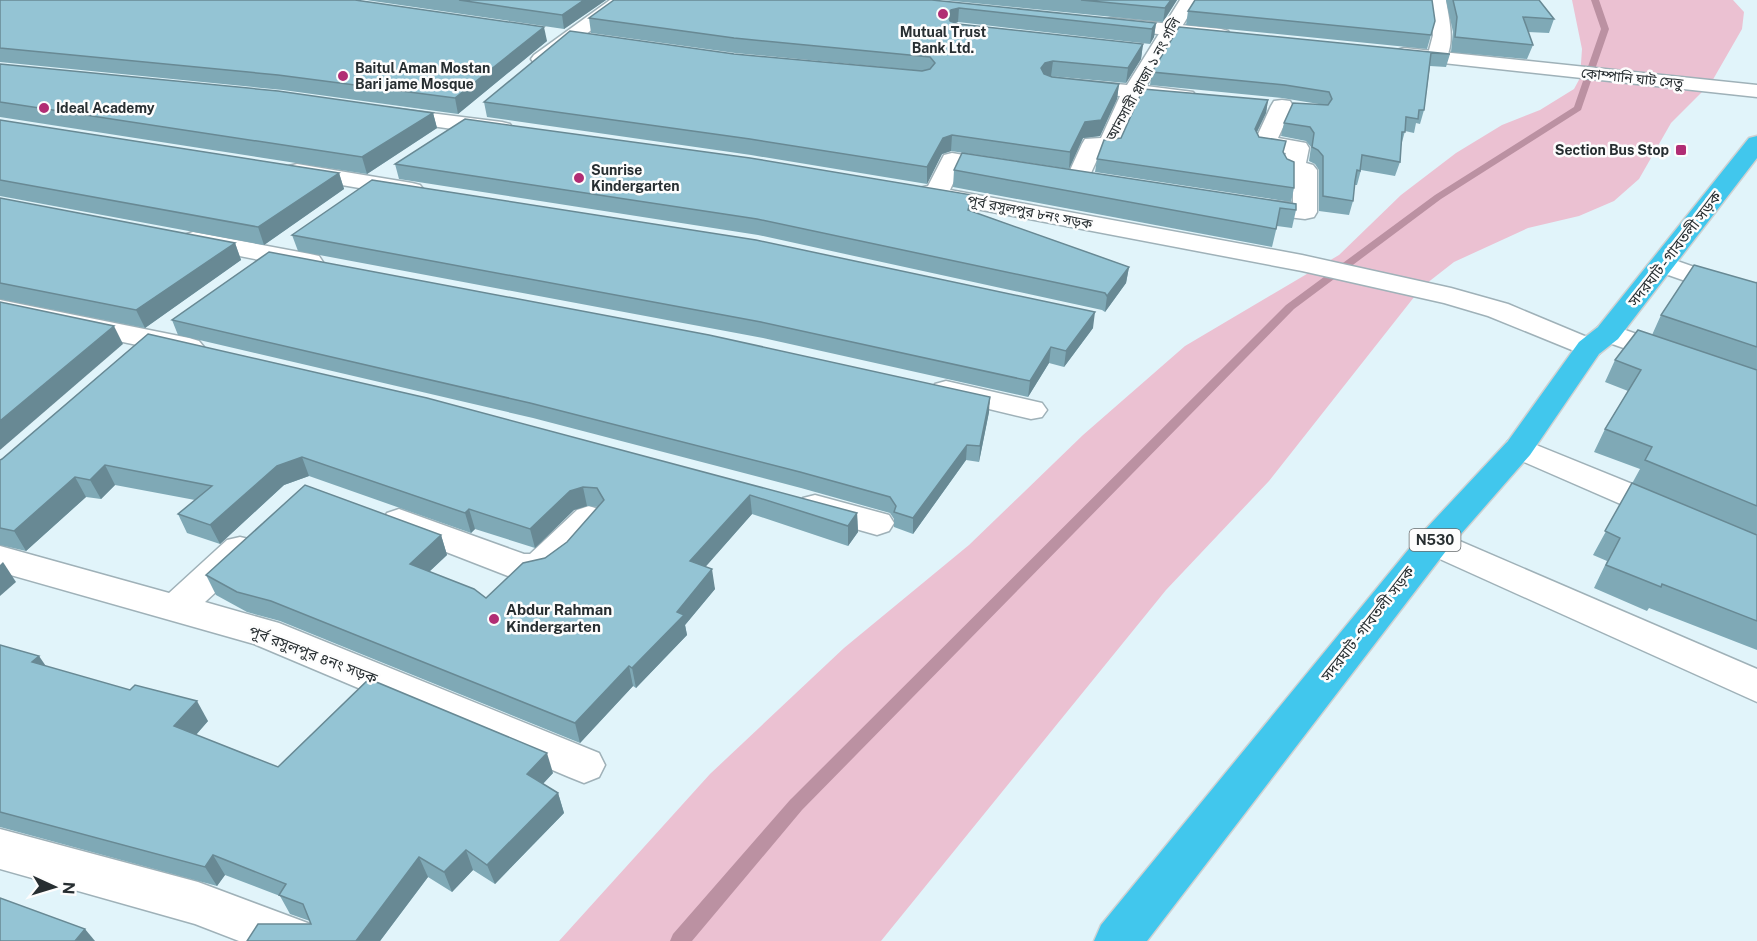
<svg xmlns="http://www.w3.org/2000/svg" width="1757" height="941" font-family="'Public Sans','Noto Sans Bengali',sans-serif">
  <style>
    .green { fill: #ebc1d2 }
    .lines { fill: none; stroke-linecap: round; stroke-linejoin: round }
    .stream { fill: #bb91a2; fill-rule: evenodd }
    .street-casing { stroke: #9fb1b8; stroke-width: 3 }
    .secondary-casing { stroke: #9fb1b8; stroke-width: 3 }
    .highway-casing { stroke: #cfd1d2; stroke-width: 3 }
    .street { fill: #fff; fill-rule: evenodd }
    .secondary { fill: #fff; fill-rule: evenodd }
    .highway { fill: #41c7ed; fill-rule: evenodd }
    .wall { fill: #7fa9b6 }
    .shaded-wall { fill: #688994 }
    .building { fill: #94c4d4; stroke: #688994; stroke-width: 1.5 }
    .poi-dot { fill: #b12d74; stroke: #fdfdfd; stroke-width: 2 }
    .labels { text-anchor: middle; stroke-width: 5; stroke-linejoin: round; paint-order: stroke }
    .far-poi-label { font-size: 14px; font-weight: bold; fill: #272e31; stroke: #fdfdfd; text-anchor: start }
    .far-street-label { font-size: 14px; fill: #272e31; stroke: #fdfdfd }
    .shield { fill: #fdfdfd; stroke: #676c6e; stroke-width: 1.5 }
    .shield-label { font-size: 14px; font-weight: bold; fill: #272e31 }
    .street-label { font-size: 15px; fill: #272e31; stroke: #fdfdfd }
    .poi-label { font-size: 15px; font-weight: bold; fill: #272e31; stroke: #fdfdfd; text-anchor: start }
  </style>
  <rect width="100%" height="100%" fill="#e1f4fa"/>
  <!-- green -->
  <polygon class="green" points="1572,0 1733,0 1744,12 1742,29 1711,83 1671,123 1639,179 1614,201 1579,216 1528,228 1454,262 1422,287 1269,481 1166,590 881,941 559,941 710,774 844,648 969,545 1083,435 1185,346 1339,255 1401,195 1456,153 1502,125 1540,110 1574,89 1580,78 1582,49"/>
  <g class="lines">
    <!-- stream -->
    <polygon class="stream" points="1591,0 1599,0 1609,29 1581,110 1441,199 1294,309 802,810 692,941 670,941 673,934 790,800 1286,305 1435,195 1574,107 1601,29"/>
    <!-- street casing -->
    <g class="street-casing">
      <g id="street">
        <polygon points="610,0 631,0 548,63 534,63 531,59 534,55"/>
        <polygon points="1180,0 1198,0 1146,86 1193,92 1196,96 1193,100 1186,102 1140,98 1117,150 1101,151 1086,184 1078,186 1070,184 1066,179 1082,144 1085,139 1101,138 1120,96 1073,92 1066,90 1063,86 1066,82 1073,80 1127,85"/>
        <path d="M1428 0H1446C1449 20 1456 44 1444 62H1430L1427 58 1433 35Z"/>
        <polygon points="1282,100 1290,101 1293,106 1278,138 1306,143 1309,148 1306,163 1313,165 1317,170 1317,212 1314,217 1305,219 1251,213 1242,211 1239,206 1242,201 1251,199 1293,203 1293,174 1286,171 1282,166 1286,153 1257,148 1254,143 1271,106 1274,101"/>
        <polygon points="390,108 502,122 510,124 513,129 510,134 502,136 382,119 379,114 382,109"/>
        <polygon points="952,153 1009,163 1013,168 1009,173 1001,175 960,168 950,190 1302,255 1451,288 1508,304 1599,342 1604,348 1599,354 1589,357 1488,316 1444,303 1302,271 919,198 915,193 919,188 928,186 944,155"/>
        <polygon points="297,164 412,183 420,185 424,190 420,195 412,197 289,176 285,171 289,166"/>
        <polygon points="193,232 310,254 319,256 323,262 319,268 310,270 184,245 180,240 184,235"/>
        <polygon points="1663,256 1757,289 1757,306 1654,270 1650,264 1654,258"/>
        <polygon points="0,300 189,338 199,341 204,347 199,353 189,356 0,316"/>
        <polygon points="1608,324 1757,376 1757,395 1598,339 1594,333 1598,327"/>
        <polygon points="946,381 1042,403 1047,410 1042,417 1031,419 935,396 931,390 935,384"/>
        <polygon points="1519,438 1679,503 1684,511 1679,519 1667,522 1655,519 1508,455 1503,448 1508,441"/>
        <polygon points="815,495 889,515 894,523 889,531 877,535 803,514 798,506 803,498"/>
        <path d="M589 506 601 510 606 518 601 526C573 555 554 589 508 576L387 529 382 521 387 513 399 509 524 554H530L577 510Z"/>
        <polygon points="1434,530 1757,669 1757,702 1422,551 1416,542 1422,533"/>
        <polygon points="240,537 253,540 258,549 253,558 205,602 279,623 599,753 605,765 599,777 584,783 569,777 254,644 0,572 0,546 169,593 227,540"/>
        <polygon points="0,829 198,882 313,925 320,941 239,941 195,924 0,869"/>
      </g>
    </g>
    <!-- secondary casing -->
    <g class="secondary-casing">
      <g id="secondary">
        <polygon points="1111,18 1221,29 1228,31 1230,35 1228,39 1221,41 1104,28 1102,24 1104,20"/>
        <polygon points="1404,48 1757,85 1757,97 1397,58 1394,54 1397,50"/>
      </g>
    </g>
    <!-- highway casing -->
    <g class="highway-casing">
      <polygon id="highway" points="1757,136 1757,158 1618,339 1599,354 1530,455 1446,551 1147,941 1094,941 1101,925 1422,533 1508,441 1579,342 1598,327 1749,138"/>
    </g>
    <!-- street -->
    <use href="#street" class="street"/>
    <!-- secondary -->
    <use href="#secondary" class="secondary"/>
    <!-- highway -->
    <use href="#highway" class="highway"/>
  </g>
  <!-- wall -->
  <g class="wall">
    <polygon points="0,0 547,41 458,114 283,90 0,62"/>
    <polygon points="366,0 606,0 564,29"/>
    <polygon points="932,0 1156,23 1154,37 1150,44 958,22 955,23 958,24 1143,44 1141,59 1126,83 1049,76 1119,84 1117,99 1100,136 1083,138 1069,169 951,151 942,154 927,184 751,155 487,117 484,102 734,54 922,71 735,53 591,33 589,18"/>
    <polygon points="943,0 1177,0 1163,22"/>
    <polygon points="1446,0 1539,0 1554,19 1549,33 1528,32 1533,45 1527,59 1451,52 1453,32"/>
    <polygon points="1188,11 1435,21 1427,49 1186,25"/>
    <polygon points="1179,27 1450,54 1446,67 1430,66 1424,110 1420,124 1416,123 1414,133 1405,131 1401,146 1400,162 1395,176 1361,170 1357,185 1354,185 1353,201 1349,215 1319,211 1319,170 1315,164 1309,161 1311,147 1306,141 1281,136 1284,123 1325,105 1282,98 1150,85 1152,72"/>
    <polygon points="0,64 433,113 437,128 367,174 0,117"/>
    <polygon points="1268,100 1266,113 1257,132 1259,137 1284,153 1294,188 1291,202 1095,172 1097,159 1121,138"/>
    <polygon points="0,120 339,173 344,189 264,245 0,196"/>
    <polygon points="395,164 971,211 1129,267 1126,283 1105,312 1102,310 758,235 399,179"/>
    <polygon points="954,170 1296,210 1292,228 1277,226 1272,247 953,187"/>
    <polygon points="0,198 235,243 241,260 145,328 0,299"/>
    <polygon points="292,235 1093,328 1064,367 1049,363 1028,397 763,338 298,251"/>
    <polygon points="1757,281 1757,650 1649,608 1647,611 1594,588 1607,561 1593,555 1640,469 1594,452 1605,429 1628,391 1605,382 1615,360 1652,335 1661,315 1756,283"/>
    <polygon points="172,320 989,412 979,462 966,460 913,534 894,527 894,519 890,513 801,488 533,418 178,335"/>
    <polygon points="148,334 857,513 858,532 848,546 752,514 705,567 715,589 685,625 687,635 636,688 633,686 580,743 280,621 247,612 216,595 206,575 441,535 447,555 429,572 486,598 545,558 567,542 598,507 587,506 574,510 535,548 475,529 471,533 309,476 284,485 220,544 187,533 178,514 195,500 115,485 101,499 86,497 26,551 0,545 0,460 2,459"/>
    <polygon points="0,645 46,666 208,721 196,735 278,767 553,773 543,784 558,793 564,813 495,884 473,870 452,892 428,877 380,941 247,941 311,924 310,921 290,914 280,896 225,875 217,886 0,827"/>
  </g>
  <!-- shaded-wall -->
  <g class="shaded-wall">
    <polygon points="584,0 606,0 564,29 562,15"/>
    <polygon points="1171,0 1177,0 1163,22 1165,8"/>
    <polygon points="959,8 958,22 950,24 948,15 951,10"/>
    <polygon points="1156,23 1154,37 1150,44 1152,29"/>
    <polygon points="544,27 547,41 458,114 455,98"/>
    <polygon points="1143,44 1141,59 1126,83 1128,68"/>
    <polygon points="1053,61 1051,76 1043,78 1041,68 1045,63"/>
    <polygon points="1119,84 1117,99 1100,136 1083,138 1069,169 1070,152 1085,122"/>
    <polygon points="1268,100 1266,113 1252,142 1255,129"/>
    <polygon points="433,113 437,128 367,174 362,157"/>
    <polygon points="952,135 951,151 942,154 927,184 927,167 943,138"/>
    <polygon points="339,173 344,189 264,245 258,227"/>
    <polygon points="972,195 972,210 968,226 968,210"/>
    <polygon points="235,243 241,260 145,328 136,310"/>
    <polygon points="1129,267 1126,283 1105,312 1107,296"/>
    <polygon points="1095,312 1093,328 1064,367 1066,351"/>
    <polygon points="114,326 123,344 0,450 0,421"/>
    <polygon points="1051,347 1049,363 1028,397 1030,381"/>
    <polygon points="990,397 989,412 979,462 980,446"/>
    <polygon points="967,445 966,460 913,534 913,518"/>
    <polygon points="302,457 309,476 284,485 220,544 210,525 277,466"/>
    <polygon points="105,465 115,485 101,499 90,480"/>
    <polygon points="75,477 86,497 26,551 14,531"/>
    <polygon points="583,487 587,506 574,510 535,548 530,529 570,491"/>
    <polygon points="750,495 752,514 693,581 690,561"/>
    <polygon points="469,509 475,529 471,533 465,513"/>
    <polygon points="857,513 858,532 848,546 848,526"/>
    <polygon points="441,535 447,555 416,584 410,564"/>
    <polygon points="3,562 16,582 0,596 0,565"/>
    <polygon points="712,569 715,589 685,625 687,635 636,688 632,668"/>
    <polygon points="39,656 52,675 32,662"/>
    <polygon points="629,666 633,686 580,743 575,723"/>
    <polygon points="197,701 208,721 186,746 174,726"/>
    <polygon points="547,753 553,773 533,794 527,774"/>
    <polygon points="558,793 564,813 495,884 487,865"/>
    <polygon points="466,850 473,870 452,892 444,872"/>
    <polygon points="213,855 225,875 217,886 205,867"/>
    <polygon points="419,857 428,877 380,941 356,941"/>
    <polygon points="85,929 95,941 75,941"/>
  </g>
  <!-- building -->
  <g class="building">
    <polygon points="0,0 355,0 544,27 455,98 278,75 0,48"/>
    <polygon points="459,0 584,0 562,15"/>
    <polygon points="614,0 932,0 1156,23 1152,29 959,8 951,10 948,15 950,21 958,24 1143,44 1128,68 1053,61 1045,63 1041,68 1044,74 1052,77 1119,84 1101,120 1085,122 1070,152 952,135 943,138 927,167 750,139 484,102 570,31 734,54 922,71 930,69 935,63 930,57 734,38 589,18"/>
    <polygon points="1081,0 1171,0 1165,8"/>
    <polygon points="1195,0 1432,0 1435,21 1431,35 1188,11"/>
    <polygon points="1453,0 1539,0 1554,19 1523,17 1533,45 1455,37 1457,17"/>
    <polygon points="1179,27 1450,54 1431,53 1424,110 1419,110 1418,119 1406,117 1405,132 1402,132 1400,162 1362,155 1360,171 1357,170 1355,181 1353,201 1323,196 1323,156 1318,150 1312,147 1314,133 1310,127 1284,123 1293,103 1328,105 1332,99 1329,92 1285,85 1152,72"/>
    <polygon points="0,64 278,91 433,113 362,157 0,102"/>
    <polygon points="1143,89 1268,100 1255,129 1259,137 1286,141 1283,152 1287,159 1294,162 1294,188 1097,159 1104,140 1121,138"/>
    <polygon points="465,119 750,158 972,195 968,210 1129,267 1107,296 1105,293 757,219 395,164"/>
    <polygon points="0,120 339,173 258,227 0,180"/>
    <polygon points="962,153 1296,204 1296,210 1280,208 1276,229 954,170"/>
    <polygon points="372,180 756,240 1095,312 1066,351 1051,347 1030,381 761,322 292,235"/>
    <polygon points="0,198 235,243 136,310 0,283"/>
    <polygon points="269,252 709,335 990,397 980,446 967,445 913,518 894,512 896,506 890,497 800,472 530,403 172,320"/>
    <polygon points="1694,265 1757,283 1757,347 1661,315"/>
    <polygon points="0,302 114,326 0,421"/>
    <polygon points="1638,330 1757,370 1757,506 1645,460 1652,447 1605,429 1641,370 1615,360"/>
    <polygon points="148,334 427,398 857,513 848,526 750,495 690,561 712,569 677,612 684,615 632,668 629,666 575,723 271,601 237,592 206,575 305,485 441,535 410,564 474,589 486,598 523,563 545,558 567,542 604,500 597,488 583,487 570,491 530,529 469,509 465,513 302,457 277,466 210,525 178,514 212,486 105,465 90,480 75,477 14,531 0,528 0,460 2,459"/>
    <polygon points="1632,483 1757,535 1757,621 1662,584 1661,587 1606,565 1620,538 1605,531"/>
    <polygon points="0,645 39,656 32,662 130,690 135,685 197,701 174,726 278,767 369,679 547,753 527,774 558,793 487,865 466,850 444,872 419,857 356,941 247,941 258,924 311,924 303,904 279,895 286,884 213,855 205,867 0,812"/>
    <polygon points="0,898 85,929 75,941 0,941"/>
  </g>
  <!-- markers -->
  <g class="poi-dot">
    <circle cx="943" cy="14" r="6"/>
    <circle cx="343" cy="76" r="6"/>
    <circle cx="44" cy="108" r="6"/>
    <rect x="1675" y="144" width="12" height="12" rx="3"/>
    <circle cx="579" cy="178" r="6"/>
    <circle cx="494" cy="619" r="6"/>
  </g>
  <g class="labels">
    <!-- far-poi labels -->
    <g class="far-poi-label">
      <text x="943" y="37" text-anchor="middle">Mutual Trust<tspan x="943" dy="16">Bank Ltd.</tspan></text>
      <text x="355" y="73">Baitul Aman Mostan<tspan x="355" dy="16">Bari jame Mosque</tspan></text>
      <text x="56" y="113">Ideal Academy</text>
      <text x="1669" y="155" text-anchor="end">Section Bus Stop</text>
      <text x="591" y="175">Sunrise<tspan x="591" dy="16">Kindergarten</tspan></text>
    </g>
    <!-- far-street labels -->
    <g class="far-street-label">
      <text transform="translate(1632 78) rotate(6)" y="5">কোম্পানি ঘাট সেতু</text>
      <text transform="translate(1143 79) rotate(-61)" y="5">আনসারী প্লাজা ১ নং গলি</text>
      <text transform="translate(1030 212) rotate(11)" y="5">পূর্ব রসুলপুর ৮নং সড়ক</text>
    </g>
    <!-- shield labels -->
    <rect class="shield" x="1409.5" y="529" width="51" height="22" rx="4.5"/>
    <g class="shield-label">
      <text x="1435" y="545">N530</text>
    </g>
    <!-- street labels -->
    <g class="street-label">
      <text transform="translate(1675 249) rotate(-52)" y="5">সদরঘাট - গাবতলী সড়ক</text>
      <text transform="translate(1368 624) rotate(-52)" y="5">সদরঘাট - গাবতলী সড়ক</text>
      <text transform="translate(313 655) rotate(21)" y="5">পূর্ব রসুলপুর ৪নং সড়ক</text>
    </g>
    <!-- poi labels -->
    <g class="poi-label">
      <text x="506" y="615">Abdur Rahman<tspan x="506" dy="17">Kindergarten</tspan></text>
    </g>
  </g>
  <!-- north arrow -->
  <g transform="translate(54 887) rotate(94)" stroke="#fdfdfd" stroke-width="4.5" paint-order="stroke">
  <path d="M0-4.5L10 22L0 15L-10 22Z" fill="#272e31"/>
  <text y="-9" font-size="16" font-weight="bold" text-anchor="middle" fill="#272e31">N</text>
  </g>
</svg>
